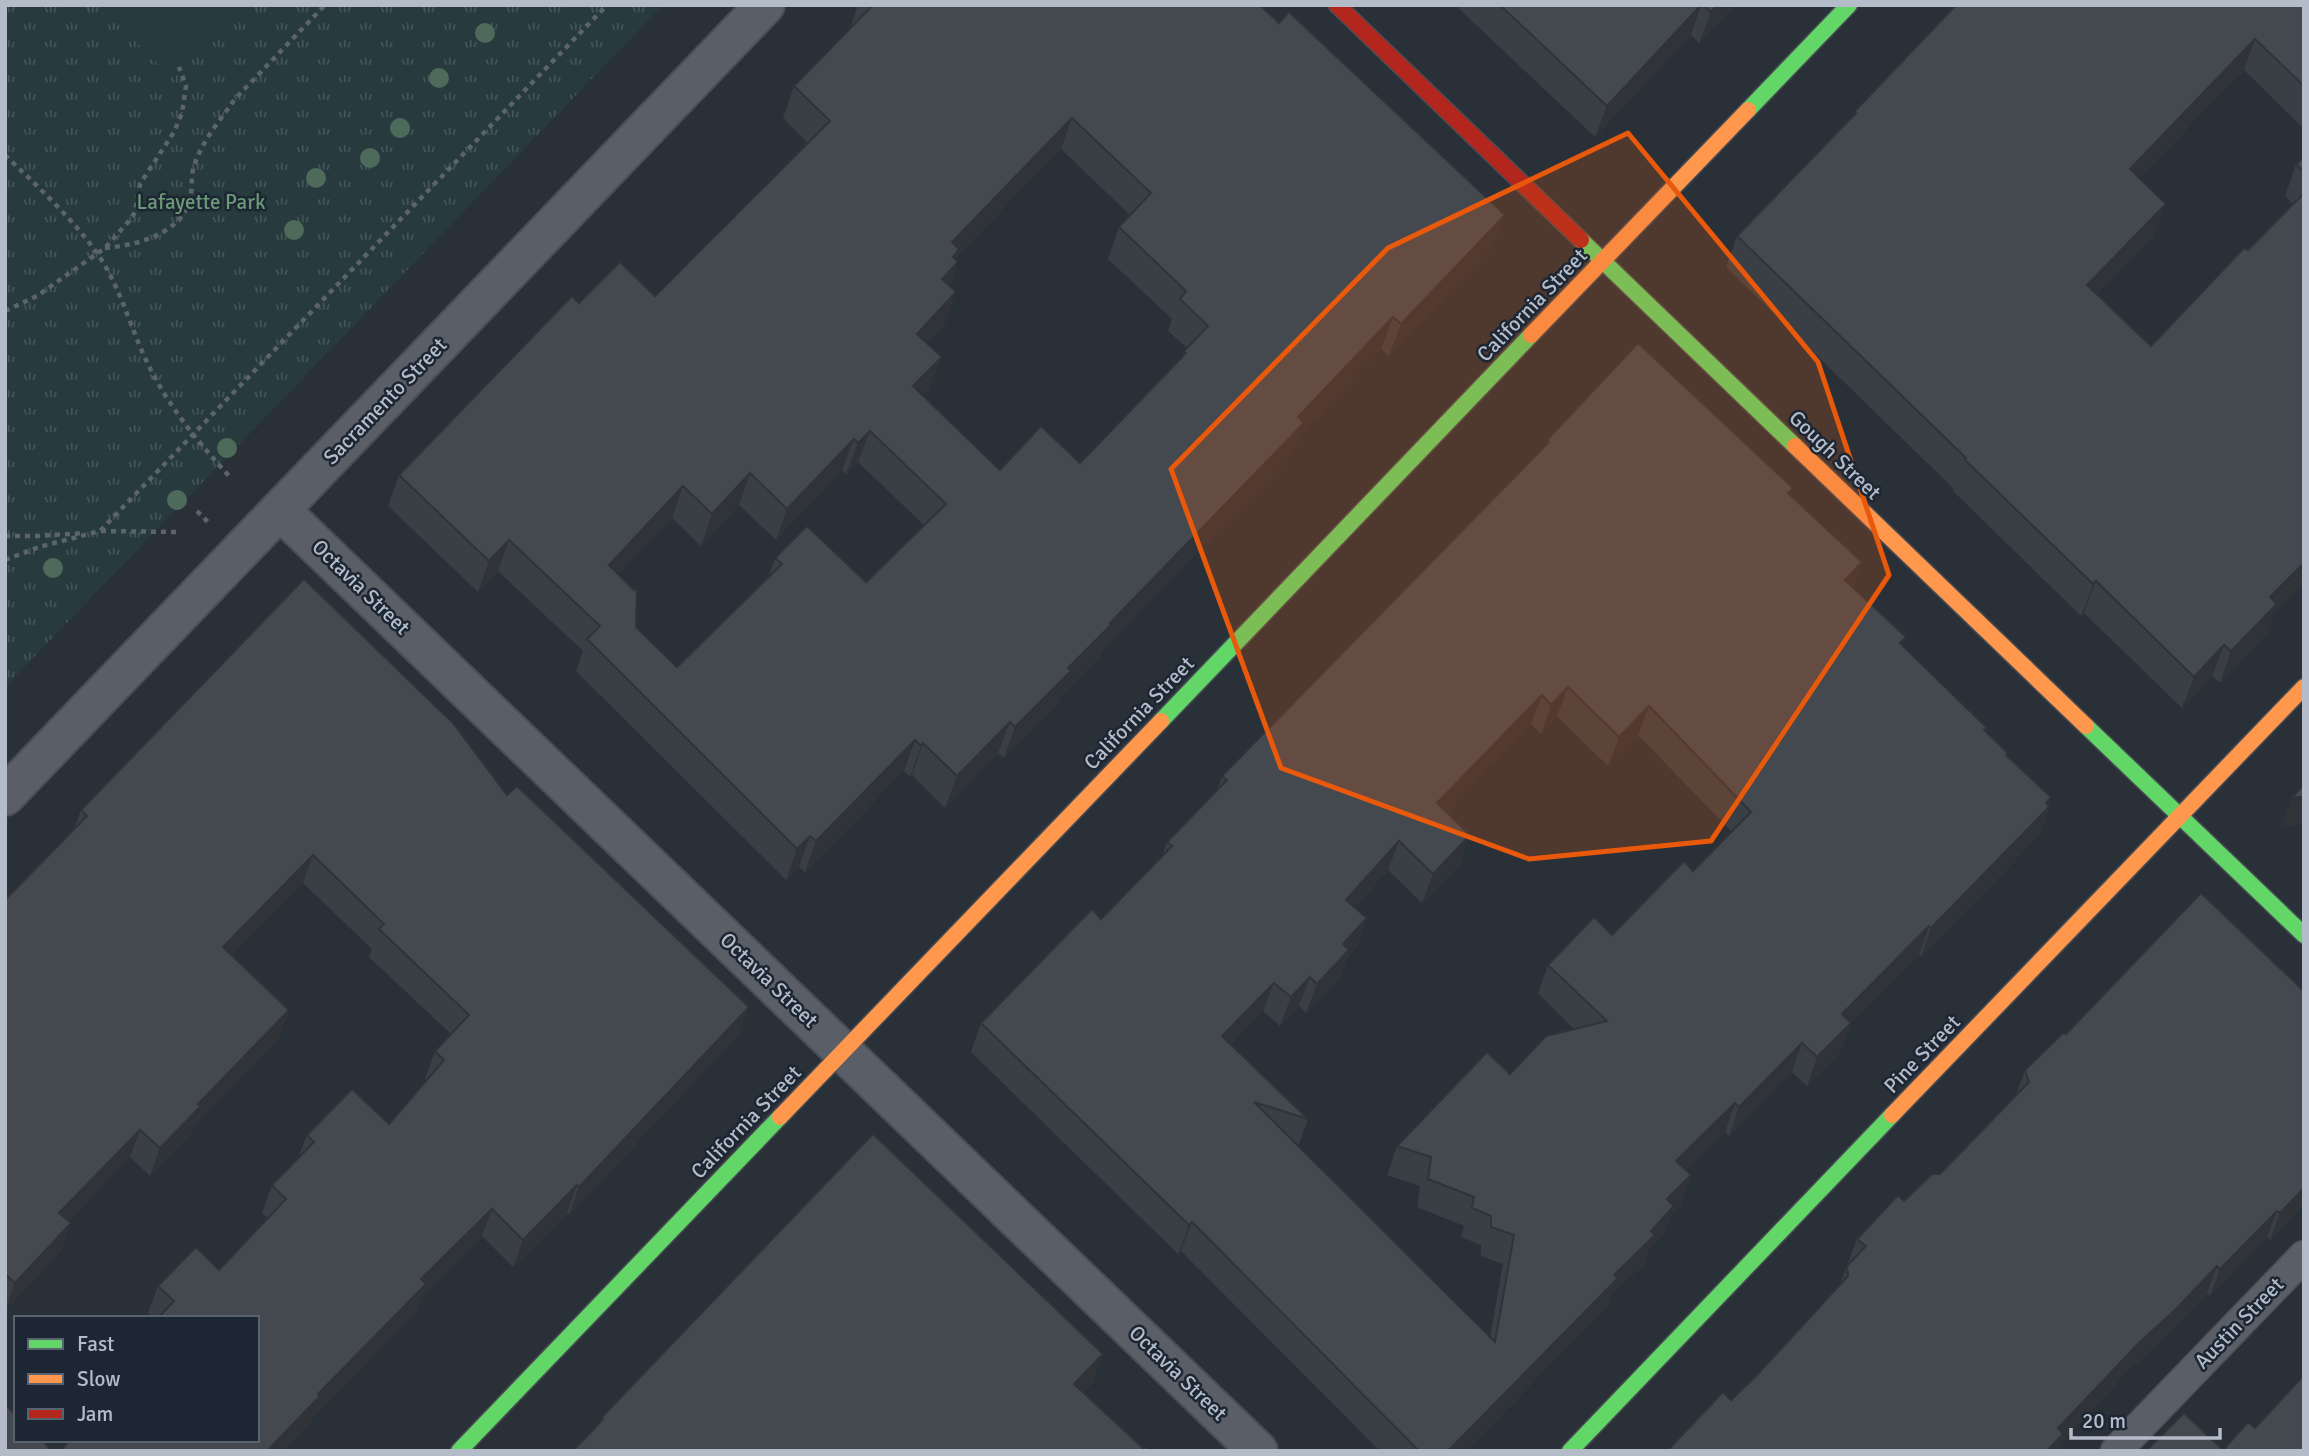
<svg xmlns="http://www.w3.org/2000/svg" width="2309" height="1456" font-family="Signika,sans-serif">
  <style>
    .grass { fill: url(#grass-tufts) }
    .pitch { fill: #273a3e }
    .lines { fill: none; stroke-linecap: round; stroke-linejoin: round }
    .lane-casing { stroke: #484c53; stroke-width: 33 }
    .street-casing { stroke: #484c53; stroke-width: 42 }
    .fast-casing { stroke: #484c53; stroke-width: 19 }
    .slow-casing { stroke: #484c53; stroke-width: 19 }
    .jam-casing { stroke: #484c53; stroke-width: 19 }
    .path { stroke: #5d636a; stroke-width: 4.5; stroke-dasharray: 5 5; stroke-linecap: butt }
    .lane { stroke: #5a5e66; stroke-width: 30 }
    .street { stroke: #5a5e66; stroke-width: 38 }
    .fast { stroke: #63d668; stroke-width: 16 }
    .slow { stroke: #ff974d; stroke-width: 16 }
    .jam { stroke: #b3261e; stroke-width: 16 }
    .tree { fill: #4e6a5a }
    .wall { fill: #3a3f45; fill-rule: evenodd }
    .shaded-wall { fill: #303338 }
    .building { fill: #444950; stroke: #303338; stroke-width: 2; fill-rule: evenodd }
    .marked { fill: #e8590c; fill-opacity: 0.2; stroke: #e8590c; stroke-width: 5; stroke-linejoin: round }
    .labels { text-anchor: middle; stroke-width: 5; stroke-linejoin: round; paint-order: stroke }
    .park-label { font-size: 21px; fill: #6b9a76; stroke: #1d2633 }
    .street-label { font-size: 21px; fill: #b4bcc9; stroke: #1d2633 }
  </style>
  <defs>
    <pattern id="grass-tufts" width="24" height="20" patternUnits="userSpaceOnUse" patternTransform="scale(1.75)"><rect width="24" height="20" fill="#273a3e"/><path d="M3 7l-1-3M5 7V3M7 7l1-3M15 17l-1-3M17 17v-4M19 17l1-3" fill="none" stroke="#445559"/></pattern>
  </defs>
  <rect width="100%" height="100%" fill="#2a3038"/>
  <!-- grass -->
  <polygon class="grass" points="5,5 663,5 5,687"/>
  <!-- pitch -->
  <polygon class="pitch" points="99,5 240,5 170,76"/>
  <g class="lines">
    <!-- lane casing -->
    <g class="lane-casing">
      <polyline id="lane" points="2116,1451 2304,1256"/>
    </g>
    <!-- street casing -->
    <g class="street-casing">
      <g id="street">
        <polyline points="280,510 1258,1451"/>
        <polyline points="5,796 765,5"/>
      </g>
    </g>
    <!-- fast casing -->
    <g class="fast-casing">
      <g id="fast">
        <polyline points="1748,110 1849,5"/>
        <polyline points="1581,240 1795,446"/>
        <polyline points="1161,721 1531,335"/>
        <polyline points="2086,726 2304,935"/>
        <polyline points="459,1451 780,1117"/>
        <polyline points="1570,1451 1892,1115"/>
      </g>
    </g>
    <!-- slow casing -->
    <g class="slow-casing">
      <g id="slow">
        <polyline points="1531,335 1748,110"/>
        <polyline points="1795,446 2086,726"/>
        <polyline points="1892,1115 2304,687"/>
        <polyline points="780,1117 1161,721"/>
      </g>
    </g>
    <!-- jam casing -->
    <g class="jam-casing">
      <polyline id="jam" points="1337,5 1581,240"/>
    </g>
    <!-- path -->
    <g class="path">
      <path d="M5 155C37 186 71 217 97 253 120 286 129 324 146 360 167 405 197 441 230 477"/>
      <path d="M105 248C137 245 179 235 190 200 193 188 190 175 195 163 203 140 221 119 235 99L325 5"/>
      <polyline points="5,311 37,296 105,248 130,220 135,212 140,184 174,132 182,113 186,86 179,67"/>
      <polyline points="197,511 208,522"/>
      <polyline points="101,531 177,532"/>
      <polyline points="5,536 38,536 85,533"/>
      <polyline points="5,560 39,547 100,531 607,5"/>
    </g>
    <!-- lane -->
    <use href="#lane" class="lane"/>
    <!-- street -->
    <use href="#street" class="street"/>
    <!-- fast -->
    <use href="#fast" class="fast"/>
    <!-- slow -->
    <use href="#slow" class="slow"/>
    <!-- jam -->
    <use href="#jam" class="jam"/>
  </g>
  <!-- trees -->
  <g class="tree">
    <circle cx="485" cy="33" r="10"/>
    <circle cx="439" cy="78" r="10"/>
    <circle cx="400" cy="128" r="10"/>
    <circle cx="370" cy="158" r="10"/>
    <circle cx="316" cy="178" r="10"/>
    <circle cx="294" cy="230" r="10"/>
    <circle cx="227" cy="448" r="10"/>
    <circle cx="177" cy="500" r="10"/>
    <circle cx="53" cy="568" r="10"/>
  </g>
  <!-- wall -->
  <g class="wall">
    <path d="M858 5H1260L1493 246 1389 356 1381 349 1300 435 1293 454 1101 652 1100 656 1062 694 1059 702 1004 758 998 753 945 808 912 775 910 777 904 771 805 872 799 867 786 880 576 671 583 651 498 571 478 592 388 506 399 475 579 303 655 296 808 143 783 118 794 86 852 27 851 26ZM1061 149 1130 215 1119 227 1108 259 1172 319 1168 331 1187 348 1184 351 1181 358 1080 463 1000 470 923 395 930 388 927 343 945 324 949 286 958 262 955 258ZM858 462 924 525 866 582 775 558 768 578 677 667 636 627 618 574 672 518 701 546 739 505 776 540 842 470 846 474Z"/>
    <polygon points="1455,5 1735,5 1699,43 1691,35 1595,137"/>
    <polygon points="2304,5 2304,129 2244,70 2139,178 2154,235 2097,294 2151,346 2293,204 2285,196 2296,164 2304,157 2304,582 2274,612 2266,635 2220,683 2212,676 2182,708 2084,613 2081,616 1953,491 1954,489 1726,267 1737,236 1853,117 1855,111"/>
    <path d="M1547 440 1790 495 1862 562 1853 587 1903 645 1986 731 2008 753 2007 755 2051 797 2048 806 2049 807 2039 836 1921 957 1919 955 1851 1023 1841 1051 1807 1086 1792 1072 1729 1136 1725 1132 1686 1170 1691 1175 1681 1204 1671 1214 1663 1235 1649 1250 1644 1264 1611 1296 1607 1307 1466 1451H1380L1181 1251 1178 1254 971 1052 981 1023 1101 919 1162 856 1167 842 1217 790 1222 776 1545 445ZM1557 716 1608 766 1638 735 1731 831 1693 871 1612 935 1548 965 1538 993 1574 1029 1510 1074 1397 1146 1387 1175 1420 1186 1417 1207 1464 1226 1461 1237 1481 1245V1256L1503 1264 1490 1337 1298 1147 1308 1119 1231 1044 1263 1011 1280 1026 1299 1006 1306 1013 1339 979 1347 958 1357 947 1367 918 1355 907 1388 870 1422 903 1460 864 1446 812 1531 724 1541 734Z"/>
    <polygon points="507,795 739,1034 569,1215 567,1213 513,1267 482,1236 422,1296 416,1312 313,1417 310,1423 257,1318 152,1318 148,1313 158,1286 219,1270 268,1218 262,1213 272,1185 298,1158 307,1135 389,1124 426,1080 425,1079 435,1051 451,1034 369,957 372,949 303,883 232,955 289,1010 279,1038 194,1126 191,1133 150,1176 130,1157 68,1221 61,1251 5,1310 5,900 74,829 81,810"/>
    <polygon points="2025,1070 2304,1205 2270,1240 2267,1237 2210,1296 2207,1293 2166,1336 2128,1371 2061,1442 2057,1451 1667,1451 1731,1400 1757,1375 1840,1284 1857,1239 1940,1174 2016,1095"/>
  </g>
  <!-- shaded-wall -->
  <g class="shaded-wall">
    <polygon points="1701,5 1691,35 1595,137 1607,106"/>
    <polygon points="1717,5 1735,5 1699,43 1711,12"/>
    <polygon points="2255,39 2244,70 2118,200 2130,169"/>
    <polygon points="1072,118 1061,149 955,258 951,269 958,262 946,293 930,310 952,242"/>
    <polygon points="2166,204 2154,235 2076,316 2087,285"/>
    <polygon points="1505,215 1493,246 1389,356 1401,324"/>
    <polygon points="956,292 945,324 906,365 917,334"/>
    <polygon points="1393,317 1381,349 1300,435 1293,454 1101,652 1100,656 1062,694 1059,702 1004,758 1015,727 1068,668 1298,417"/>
    <polygon points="942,357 930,388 902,417 913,386"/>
    <polygon points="870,431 858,462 846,474 858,443"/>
    <polygon points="854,439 842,470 776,540 787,509"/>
    <polygon points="750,473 739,505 701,546 712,514"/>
    <polygon points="683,486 672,518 598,596 609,565"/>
    <polygon points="509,540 498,571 478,592 489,561"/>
    <polygon points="1862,562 1851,591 1845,580"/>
    <polygon points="2304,563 2304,582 2274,612 2266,635 2220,683 2231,651 2270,597"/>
    <polygon points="2096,581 2084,613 2081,616 2093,584"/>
    <polygon points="2224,645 2212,676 2182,708 2194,677"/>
    <polygon points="1568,687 1557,716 1541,734 1551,705"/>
    <polygon points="1542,695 1531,724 1426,832 1437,803"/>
    <polygon points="1649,706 1638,735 1608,766 1619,737"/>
    <polygon points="1010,722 998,753 945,808 957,776"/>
    <polygon points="915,740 904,771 805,872 816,841"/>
    <polygon points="923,743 912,775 910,777 921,746"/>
    <polygon points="2051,797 2047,810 2049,807 2039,836 1921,957 1931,928"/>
    <polygon points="2292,797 2304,797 2304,825 2281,826"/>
    <polygon points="1470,835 1460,864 1422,903 1433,874"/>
    <polygon points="810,836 799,867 786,880 797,849"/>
    <polygon points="1399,841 1388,870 1336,928 1346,900"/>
    <polygon points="313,855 303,883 213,974 223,947"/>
    <polygon points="1367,918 1357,947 1347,958 1339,979 1306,1013 1317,984 1343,944"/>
    <polygon points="1929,926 1919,955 1851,1023 1841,1051 1807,1086 1817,1057 1842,1014"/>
    <polygon points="1310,977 1299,1006 1280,1026 1291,997"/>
    <polygon points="1274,983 1263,1011 1212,1065 1222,1036"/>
    <polygon points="749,1007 739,1034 569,1215 579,1187"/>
    <polygon points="289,1010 279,1038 194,1126 191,1133 150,1176 160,1148 198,1104"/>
    <polygon points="1802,1043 1792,1072 1729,1136 1739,1107"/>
    <polygon points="1735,1103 1725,1132 1666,1190 1676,1161"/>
    <polygon points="140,1130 130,1157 49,1240 59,1213"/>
    <polygon points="1691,1175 1681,1204 1671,1214 1663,1235 1649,1250 1644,1264 1611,1296 1607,1307 1466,1451 1448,1451 1614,1275 1651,1231 1667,1199"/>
    <polygon points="577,1185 567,1213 513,1267 523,1240"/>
    <polygon points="2304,1188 2304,1205 2270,1240 2280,1213"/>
    <polygon points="492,1209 482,1236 422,1296 416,1312 313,1417 310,1423 284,1451 267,1451 421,1279"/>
    <polygon points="2277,1211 2267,1237 2210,1296 2220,1269"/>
    <polygon points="1192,1222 1181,1251 1178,1254 1189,1225"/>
    <polygon points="71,1223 61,1251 5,1310 15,1283"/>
    <polygon points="2217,1266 2207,1293 2166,1336 2128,1371 2061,1442 2057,1451 2047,1451 2058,1428 2138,1344"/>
    <polygon points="1103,1354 1092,1384 1063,1414 1074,1384"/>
  </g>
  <!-- building -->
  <g class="building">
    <path d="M873 5H1260L1279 23 1289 12 1505 215 1401 324 1393 317 1298 417 1304 423 1110 623 1111 625 1068 668 1071 671 1015 727 1010 722 957 776 923 743 921 746 915 740 816 841 810 836 797 849 587 639 600 626 509 540 489 561 399 475 572 296 579 303 620 262 655 296 830 121 794 86ZM1072 118 1151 193 1119 227 1186 291 1180 299 1208 326 1184 351 1186 353 1080 463 1041 426 1000 470 913 386 942 357 917 334 956 292 942 279 958 262 953 257 959 249 952 242ZM870 431 946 504 866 582 807 526 775 558 782 564 677 667 636 627 637 587 634 590 609 565 683 486 712 514 750 473 787 509 854 439 858 443Z"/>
    <polygon points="1500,5 1701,5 1607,106"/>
    <polygon points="1704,5 1717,5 1711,12"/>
    <polygon points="1956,5 2304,5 2304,86 2255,39 2130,169 2166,204 2087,285 2151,346 2244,248 2248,250 2304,193 2304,563 2270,597 2277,604 2231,651 2224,645 2194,677 2096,581 2093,584 1965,460 1966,458 1737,236 1856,113 1855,111"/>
    <polygon points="2304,157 2304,172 2296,164"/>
    <path d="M1638 343 1793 488 1788 493 1862 562 1845 580 1906 637 1900 643 1987 728 1984 730 2008 753 2006 755 2051 797 2046 803 2049 807 1931 928 1929 926 1842 1014 1851 1023 1817 1057 1802 1043 1739 1107 1735 1103 1676 1161 1691 1175 1667 1199 1674 1206 1651 1231 1655 1235 1614 1275 1618 1278 1448 1451H1419L1192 1222 1189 1225 981 1023 1092 909 1101 919 1172 846 1167 842 1227 780 1222 776 1549 442 1547 440ZM1568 687 1619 737 1649 706 1751 812 1693 871 1684 861 1612 935 1594 917 1548 965 1607 1021 1546 1036 1510 1074 1487 1052 1397 1146 1431 1157 1428 1179 1474 1197 1472 1208 1491 1216V1227L1514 1235 1495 1342 1254 1102 1308 1119 1222 1036 1274 983 1291 997 1310 977 1317 984 1349 950 1343 944 1367 918 1346 900 1399 841 1433 874 1470 835 1437 803 1542 695 1551 705Z"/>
    <polygon points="304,579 453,723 507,795 517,786 749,1007 579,1187 577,1185 523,1240 492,1209 421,1279 426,1284 318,1394 320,1396 267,1451 60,1451 70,1440 257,1440 257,1318 158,1318 174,1301 158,1286 196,1247 219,1270 286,1199 272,1185 314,1142 307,1135 352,1089 389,1124 444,1060 435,1051 469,1015 379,929 384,924 313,855 223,947 289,1010 198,1104 201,1106 160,1148 140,1130 59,1213 71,1223 15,1283 5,1274 5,900 87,816 81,810"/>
    <polygon points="2304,785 2304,797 2292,797"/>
    <polygon points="2201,893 2304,991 2304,1188 2280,1213 2277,1211 2220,1269 2217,1266 2176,1309 2138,1344 2058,1428 2063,1434 2047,1451 1667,1451 1723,1392 1731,1400 1757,1375 1848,1276 1847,1266 1866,1246 1857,1239 1898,1195 1904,1201 1932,1174 1940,1174 2029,1082 2025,1070 2063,1033 2066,1034"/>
    <polygon points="873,1134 1103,1354 1074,1384 1143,1448 1144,1446 1149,1451 573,1451 603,1419 601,1418"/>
    <polygon points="2304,1375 2304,1451 2146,1451 2184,1413 2223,1450 2248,1422 2255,1428"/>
    <polygon points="5,1405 16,1415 16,1440 42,1440 52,1451 5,1451"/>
  </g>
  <!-- marked area -->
  <path class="marked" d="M1628 133 1818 362 1889 575 1711 841 1529 859 1281 768 1171 469 1388 248Z"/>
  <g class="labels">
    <!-- park labels -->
    <g class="park-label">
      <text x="201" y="209">Lafayette Park</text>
    </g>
    <!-- street labels -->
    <g class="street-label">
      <text transform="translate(1532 305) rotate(-46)" y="7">California Street</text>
      <text transform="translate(385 401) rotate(-46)" y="7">Sacramento Street</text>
      <text transform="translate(1835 455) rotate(44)" y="7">Gough Street</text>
      <text transform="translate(361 587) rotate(44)" y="7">Octavia Street</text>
      <text transform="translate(1139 713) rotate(-46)" y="7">California Street</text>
      <text transform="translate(769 980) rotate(44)" y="7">Octavia Street</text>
      <text transform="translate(1922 1054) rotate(-46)" y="7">Pine Street</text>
      <text transform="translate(746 1122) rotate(-46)" y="7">California Street</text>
      <text transform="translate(2239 1323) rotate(-46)" y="7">Austin Street</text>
      <text transform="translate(1178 1373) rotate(44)" y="7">Octavia Street</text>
    </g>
  </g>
  <!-- border -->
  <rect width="2309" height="1456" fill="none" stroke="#b4bcc9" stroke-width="14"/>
  <!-- legend -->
  <rect x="14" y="1316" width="245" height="126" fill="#1d2633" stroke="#59626f" stroke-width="2"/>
  <rect x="28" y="1339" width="35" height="10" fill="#63d668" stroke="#59626f" stroke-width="2"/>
  <text x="77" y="1351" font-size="21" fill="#b4bcc9">Fast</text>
  <rect x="28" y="1374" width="35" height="10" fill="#ff974d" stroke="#59626f" stroke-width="2"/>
  <text x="77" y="1386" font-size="21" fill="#b4bcc9">Slow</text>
  <rect x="28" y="1409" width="35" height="10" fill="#b3261e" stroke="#59626f" stroke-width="2"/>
  <text x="77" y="1421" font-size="21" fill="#b4bcc9">Jam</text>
  <!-- scale -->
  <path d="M2071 1428v10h149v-10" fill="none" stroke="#b4bcc9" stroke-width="3.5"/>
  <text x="2082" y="1428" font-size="21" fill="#b4bcc9" stroke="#1d2633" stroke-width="5" paint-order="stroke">20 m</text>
</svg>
